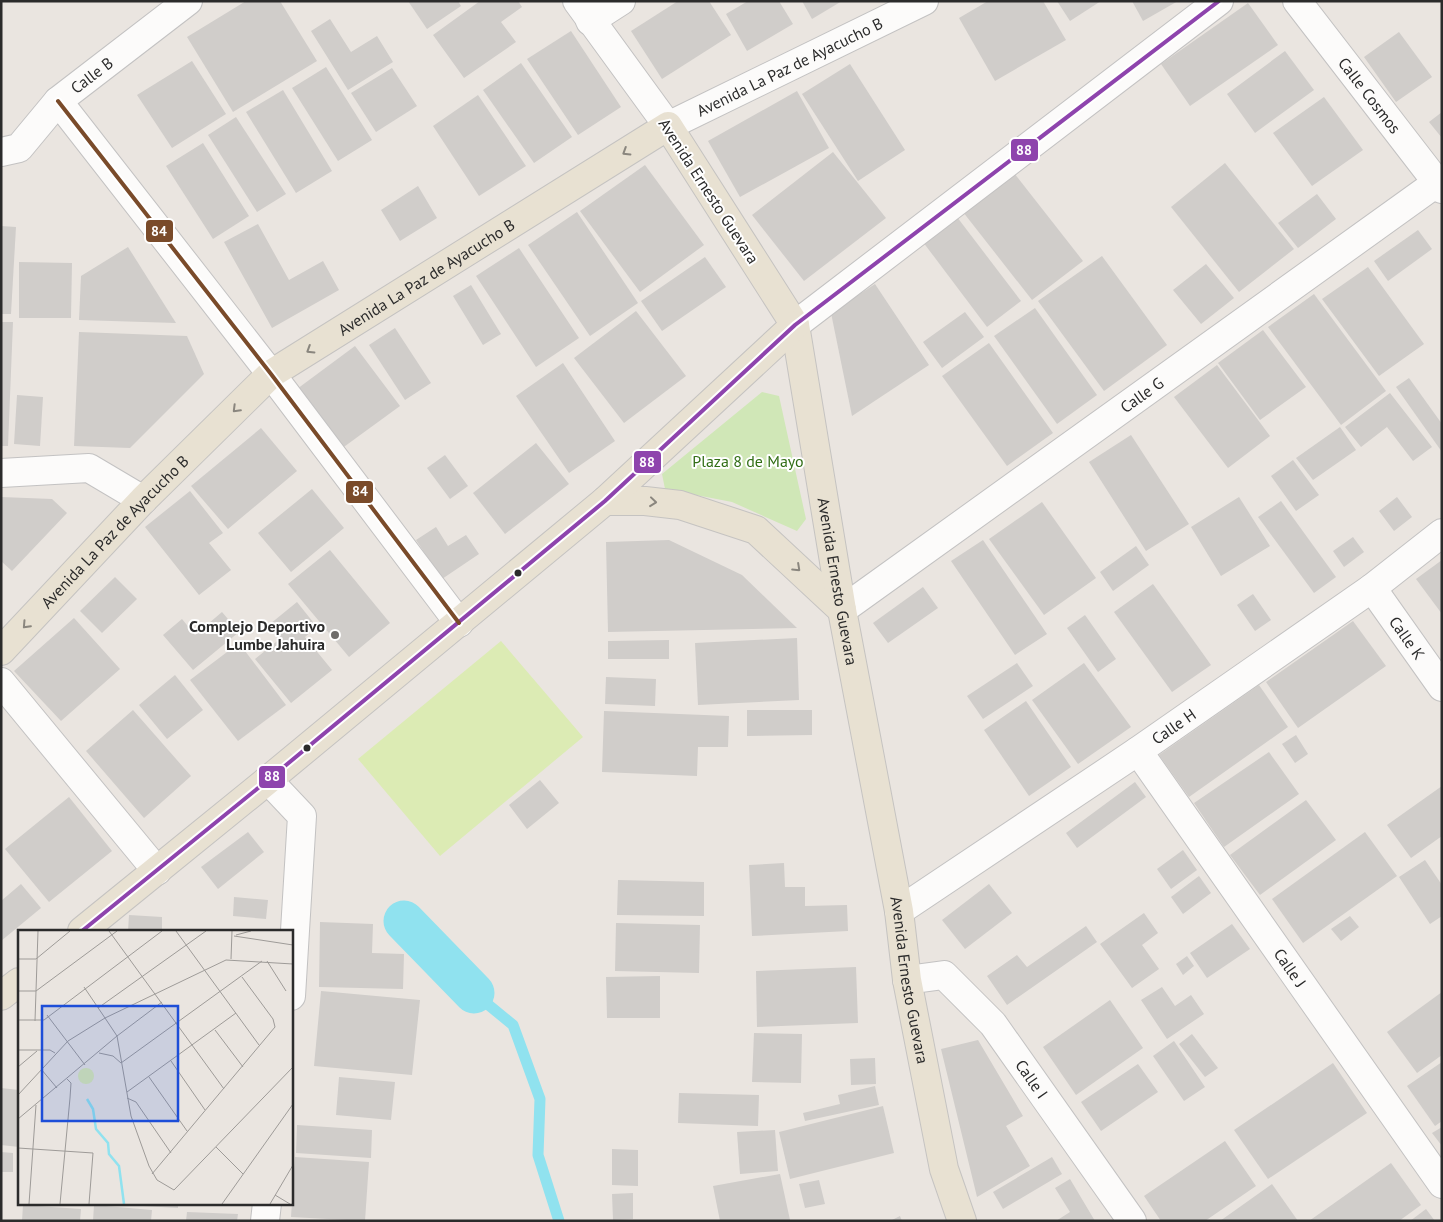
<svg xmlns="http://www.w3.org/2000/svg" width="1443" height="1222" font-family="'PT Sans',sans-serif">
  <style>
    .green { fill: #d0e7b7 }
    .pitch { fill: #dcebb4 }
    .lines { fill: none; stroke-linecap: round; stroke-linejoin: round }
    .stream { stroke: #90e2ef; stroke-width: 11 }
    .canal { stroke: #90e2ef; stroke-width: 41 }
    .building { fill: #d0cdca }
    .minor-casing { stroke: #c3c2c2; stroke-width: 30 }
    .major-casing { stroke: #c5c3c1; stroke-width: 30 }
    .minor { stroke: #fcfbfa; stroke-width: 28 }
    .major { stroke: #e8e1d2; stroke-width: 28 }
    .bus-1-casing { stroke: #fff; stroke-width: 8 }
    .bus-2-casing { stroke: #fff; stroke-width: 8 }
    .bus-1 { stroke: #8e44ad; stroke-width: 4 }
    .bus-2 { stroke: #7a4b2a; stroke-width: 4 }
    .oneway { stroke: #8a867e }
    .bus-dot { fill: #2b2b2b; stroke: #fff; stroke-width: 2 }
    .poi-dot { fill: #6e6c6a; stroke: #fff; stroke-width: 2 }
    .labels { text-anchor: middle; stroke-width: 4; stroke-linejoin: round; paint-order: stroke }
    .street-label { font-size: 16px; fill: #2b2b2b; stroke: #fff }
    .park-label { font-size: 16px; fill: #316e15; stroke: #fff }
    .poi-label { font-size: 16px; font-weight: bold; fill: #2b2b2b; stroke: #fff; text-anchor: end }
    .inset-river { fill: none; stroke: #90e2ef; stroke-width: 2.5 }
    .inset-road { fill: none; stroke: #9e9b98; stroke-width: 1 }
    .view { fill: #1d4ed8; fill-opacity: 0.15; stroke: #1d4ed8; stroke-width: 2.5 }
    .inset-edge { fill: none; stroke: #2b2b2b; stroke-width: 2.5 }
    .line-badge { stroke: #fff; stroke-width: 2 }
    .badge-label { font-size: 14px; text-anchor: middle; font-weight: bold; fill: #fff }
  </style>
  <rect width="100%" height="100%" fill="#eae5e0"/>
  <!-- green -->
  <polygon class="green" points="762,392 779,396 806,519 797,531 732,502 665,489 662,474"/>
  <!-- pitch -->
  <polygon class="pitch" points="501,641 583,737 440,856 358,759"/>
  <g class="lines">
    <!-- stream -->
    <polyline class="stream" points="474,993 513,1025 540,1099 538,1155 559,1221"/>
    <!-- canal -->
    <polyline class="canal" points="404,921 474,993"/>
  </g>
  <!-- building -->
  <g class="building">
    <polygon points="246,1 280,1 317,61 233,112 187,37"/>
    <polygon points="408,1 458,1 461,6 427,29"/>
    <polygon points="480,1 518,1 522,7 501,22 516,42 464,78 433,35"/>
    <polygon points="678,1 709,1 731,35 662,79 631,31"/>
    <polygon points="748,1 779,1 793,24 747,51 726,14"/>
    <polygon points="802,1 842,1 812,19"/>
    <polygon points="988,1 1043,1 1066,40 995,81 959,18"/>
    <polygon points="1057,1 1101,1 1070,21"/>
    <polygon points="1132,1 1178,1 1143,21"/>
    <polygon points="1248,3 1278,45 1190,106 1161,64"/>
    <polygon points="330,19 351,52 377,36 393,62 348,90 311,31"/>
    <polygon points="571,31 621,107 578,135 527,59"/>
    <polygon points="1399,32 1432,77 1396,102 1364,57"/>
    <polygon points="1285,51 1314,90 1255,133 1227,94"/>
    <polygon points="192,61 226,114 172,148 137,95"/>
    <polygon points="521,63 572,137 534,163 483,90"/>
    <polygon points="850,64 905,150 858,181 802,94"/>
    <polygon points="326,67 372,140 338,161 292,88"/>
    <polygon points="392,68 417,106 376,132 351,93"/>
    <polygon points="283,90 332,171 296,193 246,112"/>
    <polygon points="797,91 829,148 740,197 708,141"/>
    <polygon points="478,95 526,166 479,196 433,126"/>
    <polygon points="1324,97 1363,150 1312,186 1273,133"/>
    <polygon points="1442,112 1442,138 1429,122"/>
    <polygon points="236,117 286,194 257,212 208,135"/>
    <polygon points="203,143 249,216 213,239 166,166"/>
    <polygon points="833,152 886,218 804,281 752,215"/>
    <polygon points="1225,163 1294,249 1239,292 1171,207"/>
    <polygon points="645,165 704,245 640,292 580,211"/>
    <polygon points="1014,173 1083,261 1032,300 963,212"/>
    <polygon points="418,186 437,218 400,241 381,210"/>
    <polygon points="1317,194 1336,219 1298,248 1278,223"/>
    <polygon points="577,212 638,303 590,336 528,245"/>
    <polygon points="957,217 1021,301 987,327 923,242"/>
    <polygon points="258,224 289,280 323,261 339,290 272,328 224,242"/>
    <polygon points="1,226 16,227 11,314 1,314"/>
    <polygon points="1418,230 1432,249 1388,281 1374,261"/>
    <polygon points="128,247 176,323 79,320 81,276"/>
    <polygon points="519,248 579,338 536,367 476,276"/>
    <polygon points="1102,256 1167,345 1104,391 1038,301"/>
    <polygon points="705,257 726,287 662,331 641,301"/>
    <polygon points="19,262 72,263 71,318 19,318"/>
    <polygon points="1206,264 1234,298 1201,324 1173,290"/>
    <polygon points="1368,267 1424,344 1379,376 1322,299"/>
    <polygon points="875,284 929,365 852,416 831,313"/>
    <polygon points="471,285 501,334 483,345 453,296"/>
    <polygon points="1314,294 1386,391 1341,425 1268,327"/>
    <polygon points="1035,308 1097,395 1057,424 994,336"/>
    <polygon points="636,311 686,376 624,423 574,358"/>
    <polygon points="965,312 984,337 942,368 923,342"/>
    <polygon points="1,322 13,322 8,446 1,446"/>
    <polygon points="395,328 431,383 405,400 369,345"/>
    <polygon points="1263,330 1306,387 1260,420 1218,363"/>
    <polygon points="79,332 187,336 204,374 130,448 74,446"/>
    <polygon points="989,343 1053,433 1007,466 942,376"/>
    <polygon points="355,346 400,406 341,449 297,389"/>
    <polygon points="563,363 615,441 569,473 516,396"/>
    <polygon points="1217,365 1270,436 1228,468 1174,397"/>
    <polygon points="1409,378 1442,424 1442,452 1396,387"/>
    <polygon points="1390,393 1432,447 1413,461 1387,427 1361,447 1345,427"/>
    <polygon points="17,395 43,397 40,446 14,444"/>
    <polygon points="1340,427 1356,450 1313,480 1296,458"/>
    <polygon points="261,428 297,471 228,529 191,486"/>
    <polygon points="1131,435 1189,524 1146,551 1089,462"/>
    <polygon points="536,443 569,484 505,534 473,493"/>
    <polygon points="445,455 468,486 450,499 427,468"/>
    <polygon points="1293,460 1319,495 1296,511 1271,476"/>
    <polygon points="312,489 344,528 291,572 258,533"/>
    <polygon points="190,491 223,533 209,543 231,570 199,595 145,527"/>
    <polygon points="1,497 52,499 67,513 12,571 1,561"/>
    <polygon points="1239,497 1270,546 1221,576 1191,527"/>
    <polygon points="1397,497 1412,517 1394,531 1379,511"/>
    <polygon points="1281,501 1336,577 1314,593 1258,517"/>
    <polygon points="1042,502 1096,578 1044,615 989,539"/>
    <polygon points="436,527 448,546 466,535 479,554 442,579 416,540"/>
    <polygon points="1353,537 1364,552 1344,567 1333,551"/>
    <polygon points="669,540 742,575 797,628 608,632 606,542"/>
    <polygon points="983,540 1047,634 1015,655 951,561"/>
    <polygon points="1136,546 1149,565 1113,591 1100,572"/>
    <polygon points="330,550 390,623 349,657 288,584"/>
    <polygon points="1442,560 1442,614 1416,579"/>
    <polygon points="115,577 137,599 102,633 80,611"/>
    <polygon points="1153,584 1211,665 1172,692 1114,612"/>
    <polygon points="923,587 938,608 888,643 873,623"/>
    <polygon points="1253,594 1271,620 1255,631 1237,605"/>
    <polygon points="297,602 317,627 305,637 332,670 291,703 255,659 281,638 270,624"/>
    <polygon points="222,612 239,632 193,670 163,635 182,619 195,635"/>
    <polygon points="1085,615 1116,659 1098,672 1067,628"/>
    <polygon points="74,618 120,669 61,721 14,671"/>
    <polygon points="1353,621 1386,666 1298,728 1266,682"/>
    <polygon points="797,638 799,700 698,705 695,643"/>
    <polygon points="669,640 669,659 608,659 608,641"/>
    <polygon points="239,643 286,705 238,741 190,680"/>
    <polygon points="1017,663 1033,686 983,719 967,696"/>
    <polygon points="1084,663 1131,727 1078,764 1032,700"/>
    <polygon points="175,675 203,710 167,739 139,705"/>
    <polygon points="606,677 656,679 655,706 605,704"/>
    <polygon points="1259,685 1288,727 1189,797 1159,755"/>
    <polygon points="1026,701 1071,767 1029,796 984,730"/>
    <polygon points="133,710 191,776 144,818 86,751"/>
    <polygon points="747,710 812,710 812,735 747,736"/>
    <polygon points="604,711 729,716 728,747 698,747 697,776 602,772"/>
    <polygon points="1296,735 1308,754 1295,763 1282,744"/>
    <polygon points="1269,752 1299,794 1224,847 1194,803"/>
    <polygon points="540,780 559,803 527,829 509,805"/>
    <polygon points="1135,782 1146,797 1077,848 1066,833"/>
    <polygon points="1442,786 1442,836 1411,858 1387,825"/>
    <polygon points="69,797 112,851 49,902 5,849"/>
    <polygon points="1306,800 1336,840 1260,895 1230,855"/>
    <polygon points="248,832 264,852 218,889 201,867"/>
    <polygon points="1365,832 1397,876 1303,943 1272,899"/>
    <polygon points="1183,850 1197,870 1171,889 1157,869"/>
    <polygon points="1425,860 1442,885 1442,916 1430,924 1399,877"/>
    <polygon points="784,863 785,887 805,887 805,906 847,905 848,931 752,936 749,865"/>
    <polygon points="1199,876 1211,893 1183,914 1171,897"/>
    <polygon points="618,880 704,882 704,916 617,915"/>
    <polygon points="21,884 41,908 1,941 1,901"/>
    <polygon points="989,884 1012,913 965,949 942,920"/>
    <polygon points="234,897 268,900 266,919 233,916"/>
    <polygon points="1144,913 1158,933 1142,945 1159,969 1132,988 1100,944"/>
    <polygon points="129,915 162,917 162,931 128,931"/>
    <polygon points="1350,916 1359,927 1341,941 1331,929"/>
    <polygon points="320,922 373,924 372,953 404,954 403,989 319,987"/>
    <polygon points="616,923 700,925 699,973 615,971"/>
    <polygon points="1232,924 1250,949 1207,978 1190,953"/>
    <polygon points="1086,926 1097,942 1007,1005 987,976 1017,955 1027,967"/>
    <polygon points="1187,956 1194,966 1183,975 1176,964"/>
    <polygon points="856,967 858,1023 757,1027 756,971"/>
    <polygon points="660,976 660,1018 607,1018 606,977"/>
    <polygon points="1162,987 1175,1006 1191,995 1204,1014 1167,1039 1141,1000"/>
    <polygon points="321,991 420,1000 412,1075 314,1066"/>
    <polygon points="1442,992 1442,1055 1417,1073 1387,1032"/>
    <polygon points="1110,1000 1143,1048 1076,1095 1043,1047"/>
    <polygon points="754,1033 802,1034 801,1083 752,1082"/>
    <polygon points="1192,1034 1218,1068 1205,1077 1179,1044"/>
    <polygon points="978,1040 1023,1116 1006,1126 1030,1166 977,1197 941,1049"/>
    <polygon points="1174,1041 1205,1087 1184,1101 1153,1056"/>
    <polygon points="875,1058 876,1084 851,1085 850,1059"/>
    <polygon points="1442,1062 1442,1121 1435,1126 1407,1086"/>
    <polygon points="1333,1063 1367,1113 1268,1179 1234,1130"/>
    <polygon points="1138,1064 1158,1092 1101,1131 1081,1102"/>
    <polygon points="339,1077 395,1082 391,1120 336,1115"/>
    <polygon points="875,1086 879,1105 805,1121 803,1113 840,1104 838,1095"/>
    <polygon points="1,1088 19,1090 19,1147 1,1145"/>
    <polygon points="679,1093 759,1095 758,1126 678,1123"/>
    <polygon points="883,1106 894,1153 790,1179 779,1132"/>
    <polygon points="297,1125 372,1130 371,1158 296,1153"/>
    <polygon points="1442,1127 1442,1146 1432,1133"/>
    <polygon points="775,1130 778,1171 740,1174 737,1132"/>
    <polygon points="1225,1141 1256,1186 1205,1221 1161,1221 1144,1196"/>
    <polygon points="612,1149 638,1150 638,1186 612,1185"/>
    <polygon points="1,1152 13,1153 13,1172 1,1172"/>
    <polygon points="295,1157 369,1162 365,1221 291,1217"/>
    <polygon points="1052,1157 1062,1174 1003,1209 993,1192"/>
    <polygon points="1391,1163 1421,1205 1399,1221 1309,1221"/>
    <polygon points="780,1174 790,1220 720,1221 713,1186"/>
    <polygon points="1070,1179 1095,1221 1056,1221 1070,1212 1055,1188"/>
    <polygon points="819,1180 825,1204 805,1208 799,1184"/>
    <polygon points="1272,1184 1298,1221 1220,1221"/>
    <polygon points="633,1193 633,1219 613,1220 612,1194"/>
    <polygon points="126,1203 178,1203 178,1208 126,1205"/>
    <polygon points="23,1205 81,1209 80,1221 22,1221"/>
    <polygon points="94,1205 152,1210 151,1221 93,1221"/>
    <polygon points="1426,1209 1435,1221 1410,1221"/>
    <polygon points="187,1212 238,1214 237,1221 186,1221"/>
    <polygon points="900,1216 902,1221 890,1221"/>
  </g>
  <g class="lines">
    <!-- minor casing -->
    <g class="minor-casing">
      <g id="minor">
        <path id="s1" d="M577 1 668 126 924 1"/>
        <path id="s2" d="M1297 1 1442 189"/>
        <polyline points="590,21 621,1"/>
        <polyline points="58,101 271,374 459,623"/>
        <path id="s3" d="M1 152 19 148 58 101 188 1"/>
        <polyline points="795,325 1219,1"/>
        <polyline points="1,473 89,468 143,500"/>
        <path id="s4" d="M1372 588 1442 687"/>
        <path id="s5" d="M842 610 1442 179"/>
        <polyline points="1,682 157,871"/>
        <path id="s6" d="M1138 751 1442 1184"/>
        <polyline points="268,780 302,816 291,996"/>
        <path id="s7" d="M899 911 1138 751 1372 588 1442 533"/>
        <path id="s8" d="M907 980 944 975 993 1024 1132 1221"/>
        <polyline points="265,1221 267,1203"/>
      </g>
    </g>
    <!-- major casing -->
    <g class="major-casing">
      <g id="major">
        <polyline points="605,501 645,501 680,505 756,530 842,610"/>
        <path id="s9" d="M1 651 143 500 271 374 668 126 795 325 842 610 899 911 907 980 944 1169 962 1221"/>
        <polyline points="82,931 268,780 605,501 795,325"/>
        <polyline points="1,996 19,982"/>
      </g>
    </g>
    <!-- minor -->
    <use href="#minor" class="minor"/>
    <!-- major -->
    <use href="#major" class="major"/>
    <!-- bus-1 casing -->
    <g class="bus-1-casing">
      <polyline id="bus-1" points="82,931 268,780 605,501 795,325 1219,1"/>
    </g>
    <!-- bus-2 casing -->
    <g class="bus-2-casing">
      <polyline id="bus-2" points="58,101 271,374 459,623"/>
    </g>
    <!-- bus-1 -->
    <use href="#bus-1" class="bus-1"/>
    <!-- bus-2 -->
    <use href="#bus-2" class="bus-2"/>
  </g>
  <!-- one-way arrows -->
  <defs><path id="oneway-chevron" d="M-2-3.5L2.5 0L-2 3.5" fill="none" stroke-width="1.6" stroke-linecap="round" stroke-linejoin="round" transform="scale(1.25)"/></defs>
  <g class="oneway">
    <use href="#oneway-chevron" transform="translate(626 152) rotate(148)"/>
    <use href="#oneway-chevron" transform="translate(310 350) rotate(148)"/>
    <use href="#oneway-chevron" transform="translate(236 409) rotate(135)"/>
    <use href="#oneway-chevron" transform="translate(653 502) rotate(6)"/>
    <use href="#oneway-chevron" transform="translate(797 568) rotate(43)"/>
    <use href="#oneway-chevron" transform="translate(26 625) rotate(133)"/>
  </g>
  <!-- markers -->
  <g class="bus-dot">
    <circle cx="518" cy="573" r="4.5"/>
    <circle cx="307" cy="748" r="4.5"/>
  </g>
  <circle class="poi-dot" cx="335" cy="635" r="5"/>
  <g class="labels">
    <!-- street labels -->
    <g class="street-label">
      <text dy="6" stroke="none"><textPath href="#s1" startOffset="290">Avenida La Paz de Ayacucho B</textPath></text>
      <text dy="6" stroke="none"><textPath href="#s3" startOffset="122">Calle B</textPath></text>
      <text dy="6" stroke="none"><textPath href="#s2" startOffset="119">Calle Cosmos</textPath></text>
      <text transform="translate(709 191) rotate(57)" y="6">Avenida Ernesto Guevara</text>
      <text dy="6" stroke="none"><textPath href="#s9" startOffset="570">Avenida La Paz de Ayacucho B</textPath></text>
      <text dy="6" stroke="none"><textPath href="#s5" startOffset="369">Calle G</textPath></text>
      <text dy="6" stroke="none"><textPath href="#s9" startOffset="165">Avenida La Paz de Ayacucho B</textPath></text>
      <text dy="6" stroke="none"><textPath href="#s9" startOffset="1351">Avenida Ernesto Guevara</textPath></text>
      <text dy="6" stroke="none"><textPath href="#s4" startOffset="61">Calle K</textPath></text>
      <text dy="6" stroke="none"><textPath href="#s7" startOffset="331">Calle H</textPath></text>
      <text dy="6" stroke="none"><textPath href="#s6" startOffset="265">Calle J</textPath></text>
      <text dy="6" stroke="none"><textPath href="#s9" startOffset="1756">Avenida Ernesto Guevara</textPath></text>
      <text dy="6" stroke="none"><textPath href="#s8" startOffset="174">Calle I</textPath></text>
    </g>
    <!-- park labels -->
    <g class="park-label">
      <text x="748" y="467">Plaza 8 de Mayo</text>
    </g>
    <!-- poi labels -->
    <g class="poi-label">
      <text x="325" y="632">Complejo Deportivo<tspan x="325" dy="18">Lumbe Jahuira</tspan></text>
    </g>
  </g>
  <!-- overview -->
  <g transform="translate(18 930)">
    <rect width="275" height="275" fill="#eae5e0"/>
    <path d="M60 146a8 8 0 1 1 16 0a8 8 0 1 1-16 0Z" fill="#dcebb4"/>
    <path class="inset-river" d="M69 169 75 179 78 199 90 213 91 224 101 236 106 274"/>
    <path class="inset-road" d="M91 1 206 159M158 1 241 115M218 5 233 1M216 6 275 15M0 29H18M18 29 52 1M213 29 214 1M249 31 268 61M66 57 87 88 208 30 275 34M0 61H18M18 61 99 1M80 78 188 1M29 85 67 135M0 90H26L144 1M17 91 20 1M197 100 225 137M99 106 144 72M0 120H32L37 123M81 123 95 126 103 133M153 131 187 180M103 133 244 31M0 137 19 121M23 139 39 158M131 147 169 201M109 162 218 83M0 165 50 111 87 88 99 106 113 186 131 236 139 250 156 260 275 137M109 168 118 172 153 223M0 189 99 106M198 217 225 244M0 218 75 223 71 274M134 244 257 97 255 89 224 47M257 265 272 274M11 274 18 175M42 274 52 168 53 153 49 149M204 274 275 174M252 274 275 235"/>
    <path class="view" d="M24 76H160V191H24Z"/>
    <rect width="275" height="275" class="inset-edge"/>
  </g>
  <g class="line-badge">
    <rect x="1010" y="138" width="29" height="24" rx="5" fill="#8e44ad"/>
    <rect x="145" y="219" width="29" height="24" rx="5" fill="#7a4b2a"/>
    <rect x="633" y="450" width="29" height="24" rx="5" fill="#8e44ad"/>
    <rect x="345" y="480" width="29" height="24" rx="5" fill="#7a4b2a"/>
    <rect x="258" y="765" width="28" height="24" rx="5" fill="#8e44ad"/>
  </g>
  <g class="badge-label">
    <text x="1024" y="155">88</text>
    <text x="159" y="236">84</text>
    <text x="647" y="467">88</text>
    <text x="360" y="496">84</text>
    <text x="272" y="781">88</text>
  </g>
  <!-- border -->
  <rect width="1443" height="1222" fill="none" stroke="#2b2b2b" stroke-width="5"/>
</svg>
